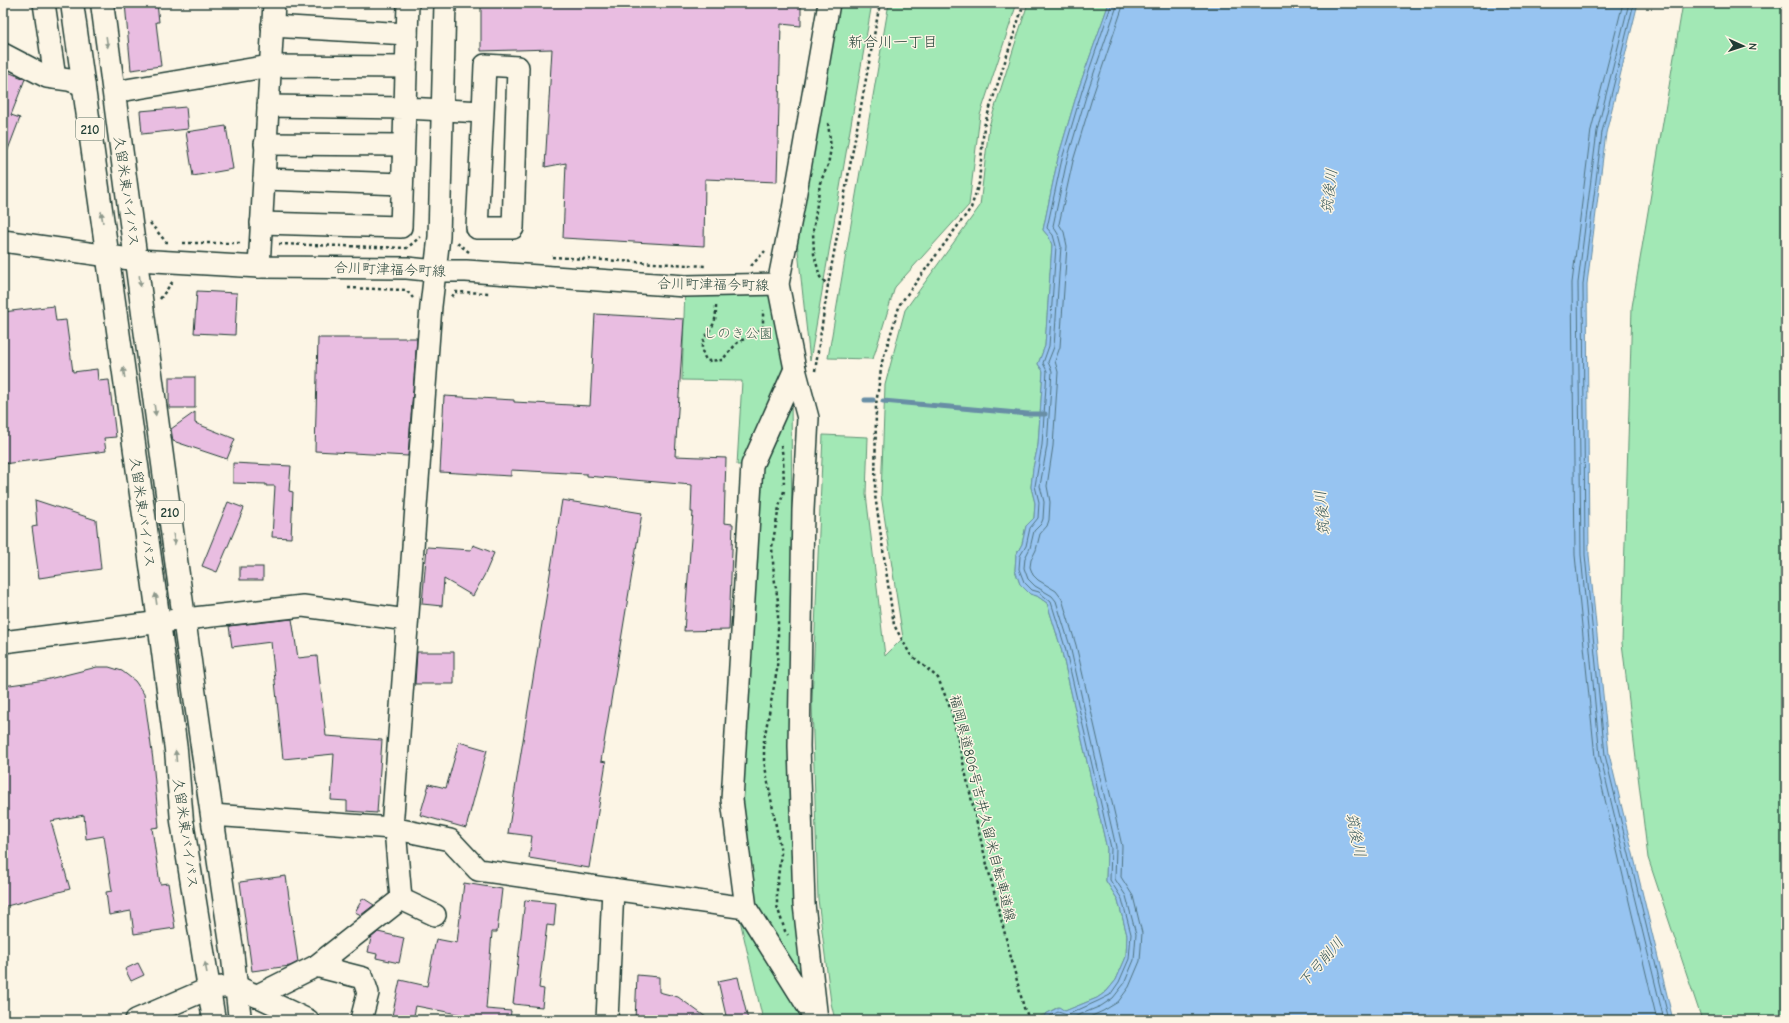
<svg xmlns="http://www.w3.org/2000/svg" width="1789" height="1023" font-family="'Comic Neue','Klee One',sans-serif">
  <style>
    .green { fill: #a2e8b5; stroke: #609274 }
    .water { fill: #97c4f1; stroke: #678ea5 }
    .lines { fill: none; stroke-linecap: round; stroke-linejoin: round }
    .shore { stroke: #4f7380; stroke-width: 1 }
    .stream { stroke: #678ea5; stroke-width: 5 }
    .building { fill: #e9bde1; stroke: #1f3d34 }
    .minor-casing { stroke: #1f3d34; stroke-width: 24 }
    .highway-casing { stroke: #1f3d34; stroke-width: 25 }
    .path { stroke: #1f3d34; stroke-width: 2.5; stroke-dasharray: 3 3; stroke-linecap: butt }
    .minor { stroke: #fcf5e5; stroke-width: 21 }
    .highway { stroke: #fcf5e5; stroke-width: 22 }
    .oneway { fill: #8e998c }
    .labels { text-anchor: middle; stroke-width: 3; stroke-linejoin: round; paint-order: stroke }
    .shield { fill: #fcf5e5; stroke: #617469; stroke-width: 1 }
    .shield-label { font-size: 13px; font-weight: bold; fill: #1f3d34 }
    .street-label { font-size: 14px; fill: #1f3d34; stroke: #fcf5e5 }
    .park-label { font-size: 14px; fill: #395f4e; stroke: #fcf5e5 }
    .neighbourhood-label { font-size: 15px; fill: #1f3d34; stroke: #fcf5e5 }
    .water-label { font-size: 15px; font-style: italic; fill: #37585a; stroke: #fcf5e5 }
  </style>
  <rect width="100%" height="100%" fill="#fcf5e5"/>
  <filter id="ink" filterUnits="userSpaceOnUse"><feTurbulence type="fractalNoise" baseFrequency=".025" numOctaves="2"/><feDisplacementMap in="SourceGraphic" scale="8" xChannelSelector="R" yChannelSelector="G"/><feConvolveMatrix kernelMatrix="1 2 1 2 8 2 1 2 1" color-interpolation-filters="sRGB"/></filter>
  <g filter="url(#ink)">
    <!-- green -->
    <g class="green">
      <polygon points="840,3 872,3 810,361 797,241"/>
      <polygon points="889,3 1017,3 980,115 969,205 895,287 873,359 828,358"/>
      <polygon points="1028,3 1109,3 1078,90 1058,158 1043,230 1049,237 1052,245 1045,346 1038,364 1043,371 1038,445 1033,468 1031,487 1035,503 1034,518 1026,526 1022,544 1016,555 1015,570 1020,584 1030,594 1037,596 1047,603 1061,648 1107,849 1106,881 1118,900 1127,935 1126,957 1116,980 1107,991 1097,998 1065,1011 1058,1007 1044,1015 1027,1020 835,1020 831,1003 818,899 812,702 823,435 868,437 866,494 885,656 903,638 881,495 885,385 905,310 980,206 989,126"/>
      <polygon points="1683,3 1786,3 1786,1020 1702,1020 1648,858 1622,643 1632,307"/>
      <polygon points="778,284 795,369 752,465 737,465 742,381 682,380 685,286"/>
      <polygon points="791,387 794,877 802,989 754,905 736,807 759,463"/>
      <polygon points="740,920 803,1020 763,1020"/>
    </g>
    <!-- water -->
    <polygon class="water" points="1109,3 1638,3 1606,133 1587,284 1589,555 1609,754 1673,1020 1046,1020 1044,1015 1059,1007 1065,1011 1097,998 1107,991 1116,980 1126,957 1127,935 1118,900 1106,881 1107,849 1061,648 1047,603 1037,596 1030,594 1020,584 1015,570 1016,555 1022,544 1026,526 1034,518 1035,503 1031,487 1033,468 1038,445 1043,371 1038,364 1045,346 1052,245 1049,237 1043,230 1058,158 1078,90"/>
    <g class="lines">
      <!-- shore -->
      <g class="shore">
        <polyline points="1623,3 1591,130 1572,283 1575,555 1595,757 1657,1020"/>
        <polyline points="1629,3 1597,131 1578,283 1581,555 1600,756 1664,1020"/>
        <polyline points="1634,3 1602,132 1583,284 1585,555 1605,755 1669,1020"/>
        <polyline points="1049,1020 1050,1016 1058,1012 1067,1015 1098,1001 1110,995 1119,982 1129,959 1131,934 1122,899 1110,880 1111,848 1065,647 1051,602 1039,592 1032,590 1024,582 1019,569 1020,556 1026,546 1030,528 1038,518 1039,502 1035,486 1042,445 1047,371 1043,363 1049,346 1056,246 1053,235 1047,228 1062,159 1082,91 1112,3"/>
        <polyline points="1054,1020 1058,1018 1069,1019 1101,1006 1113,998 1124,984 1134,960 1136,934 1126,896 1115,879 1116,847 1070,646 1056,601 1052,596 1035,586 1028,579 1024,568 1025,558 1030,548 1034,531 1041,524 1043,519 1044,502 1040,486 1047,446 1052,371 1048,362 1054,347 1061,246 1058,234 1053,226 1067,160 1087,93 1118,3"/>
        <polyline points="1083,1020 1103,1011 1118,1002 1129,987 1140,961 1142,933 1133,896 1121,877 1122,846 1076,645 1062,599 1056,591 1038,580 1033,575 1030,567 1031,560 1036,550 1040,534 1047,526 1049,520 1050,502 1047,486 1053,446 1058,372 1055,361 1060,347 1067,246 1064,232 1059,224 1073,161 1093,95 1124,3"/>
      </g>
      <!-- stream -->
      <g class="stream">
        <polyline points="865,400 873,400"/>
        <polyline points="883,401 1028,414 1045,414"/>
      </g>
    </g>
    <!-- building -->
    <g class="building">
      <polygon points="125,3 157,3 159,22 156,22 161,66 131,70"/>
      <polygon points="481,3 801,3 801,26 781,24 777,182 705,179 704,246 563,238 566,163 545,167 552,49 481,51"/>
      <polygon points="3,70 25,79 11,115 20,118 4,160 3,160"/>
      <polygon points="186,107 188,129 142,134 140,111"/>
      <polygon points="226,126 233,169 193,176 186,132"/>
      <polygon points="197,291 237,293 235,335 194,333"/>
      <polygon points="54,306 56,321 66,320 73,372 97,369 98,381 109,380 116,437 104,438 106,451 3,464 3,312"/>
      <polygon points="595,314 684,319 675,456 726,458 724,523 733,524 729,630 684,631 693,512 691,512 692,485 587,476 587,474 511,470 511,476 440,472 444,396 514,400 514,402 590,406"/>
      <polygon points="318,338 417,338 408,456 315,451"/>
      <rect x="169" y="377" width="26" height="31"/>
      <polygon points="195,412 195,423 235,439 227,459 173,441 171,429"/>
      <polygon points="233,463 291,466 289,491 293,492 291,538 272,537 275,486 266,486 266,484 233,483"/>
      <polygon points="35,500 96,520 101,569 39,578 32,527 37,526"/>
      <polygon points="562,500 642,513 601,761 606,762 589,868 529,858 532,836 508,833"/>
      <polygon points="228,502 244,508 217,572 202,566"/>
      <polygon points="473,545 494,553 485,574 473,596 444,579 442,606 422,604 427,547 471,550"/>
      <rect x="240" y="567" width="23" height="13"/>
      <polygon points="292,619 298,658 317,656 326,736 382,740 377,813 347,811 347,801 331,800 334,754 283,759 271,642 232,647 229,626"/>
      <polygon points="417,652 454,652 454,684 415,684"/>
      <polygon points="97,667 109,667 122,671 135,681 144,694 153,760 159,827 152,828 160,884 168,883 175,928 134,934 131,911 109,915 106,892 112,891 104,836 86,839 84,815 51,821 70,889 3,907 3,686 45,680"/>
      <polygon points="459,742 487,750 466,828 420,815 429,784 446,788"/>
      <polygon points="286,876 298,962 290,966 252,971 240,882"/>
      <polygon points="464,883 502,889 497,932 492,932 486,1009 511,1011 510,1020 462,1020 463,1015 416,1006 413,1020 391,1020 400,980 427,986 436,939 457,943"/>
      <polygon points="363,898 374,905 361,915 355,912"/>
      <polygon points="525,900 556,903 554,926 547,925 539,988 544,989 542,1007 513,1004"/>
      <polygon points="378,932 404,938 399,963 376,958 377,954 368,952 371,938"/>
      <polygon points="138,963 144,975 131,981 125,969"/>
      <polygon points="637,975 659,977 659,992 678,997 710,1020 635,1020"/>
      <polygon points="738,977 748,1020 727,1020 718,981"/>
    </g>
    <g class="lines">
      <!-- minor casing -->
      <g class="minor-casing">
        <g id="minor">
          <polyline points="44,3 55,78"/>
          <polyline points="408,3 405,108 483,112 485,65 518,67 513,228 477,228 483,112"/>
          <polyline points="272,26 407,34"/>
          <polyline points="3,54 47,77 69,80 84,85"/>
          <polyline points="114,92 270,66 406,67"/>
          <polyline points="265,144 403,145"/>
          <polyline points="264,179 402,184"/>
          <polyline points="261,223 401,227 405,108 268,106"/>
          <polyline points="3,241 137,260 259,267 407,268 436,271 466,271 685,286 778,284"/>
          <polyline points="259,267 274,3"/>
          <polyline points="795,369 752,465 732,800 746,908 815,1018"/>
          <polyline points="3,642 185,619 303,606 407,620"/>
          <polyline points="212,815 392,828 450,840 478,870 746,908"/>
          <polyline points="392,828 431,306 439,237 445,3"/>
          <polyline points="401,899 435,915"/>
          <polyline points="316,966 363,978 368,993 361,1020"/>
          <polyline points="256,996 316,966 401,899 395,829"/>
          <polyline points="136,1020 210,988 236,986 308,1020"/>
          <polyline points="607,1020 613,889"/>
          <polyline points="817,1020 804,904 799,746 803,510 808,418 795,369 778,284 793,209 829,3"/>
        </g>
      </g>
      <!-- highway casing -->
      <g class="highway-casing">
        <g id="highway">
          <polyline points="72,3 159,622 176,750 182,821 214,1020"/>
          <path d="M102 3C144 319 184 635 232 950L240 1020"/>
        </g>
      </g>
      <!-- path -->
      <g class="path">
        <polyline points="1024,3 984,126 979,183 971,208 900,304 882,362 876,405 875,495 894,625 910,654 938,678 951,710 982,845 1024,1008 1030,1020"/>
        <polyline points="828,123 831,148 828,165 820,183 813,232 814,254 820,277 828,285"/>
        <polyline points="150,223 166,242 168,242"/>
        <polyline points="183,243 242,243"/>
        <polyline points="457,243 469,252"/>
        <polyline points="279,244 407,248 420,237"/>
        <polyline points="552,257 706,266"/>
        <polyline points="751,266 765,251"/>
        <polyline points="348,288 406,290 413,298"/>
        <polyline points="452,297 455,292 490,293"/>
        <polyline points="160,299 173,281"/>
        <path d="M716 306C716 312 716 317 714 323 707 337 695 344 707 361L722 360 737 343 758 331 763 326V310"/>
        <polyline points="815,371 828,285 880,3"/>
        <polyline points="781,445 783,457 784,486"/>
        <polyline points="784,491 779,507 772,547 774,576 778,601 778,637 777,670 764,740 764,761 781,853 777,886 777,906 785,931 788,935"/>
      </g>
      <!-- minor -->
      <use href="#minor" class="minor"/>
      <!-- highway -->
      <use href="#highway" class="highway"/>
    </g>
    <!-- one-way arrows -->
    <defs><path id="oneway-solid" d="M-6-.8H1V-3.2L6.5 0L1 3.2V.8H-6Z"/></defs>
    <g class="oneway">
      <use href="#oneway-solid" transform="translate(107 42) rotate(82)"/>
      <use href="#oneway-solid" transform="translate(102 217) rotate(-99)"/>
      <use href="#oneway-solid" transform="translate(140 281) rotate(83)"/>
      <use href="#oneway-solid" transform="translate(124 373) rotate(-98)"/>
      <use href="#oneway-solid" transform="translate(155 410) rotate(82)"/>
      <use href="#oneway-solid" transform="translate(174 539) rotate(82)"/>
      <use href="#oneway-solid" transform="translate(156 599) rotate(-98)"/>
      <use href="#oneway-solid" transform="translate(176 756) rotate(-95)"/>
      <use href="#oneway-solid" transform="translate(206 968) rotate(-100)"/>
    </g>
  </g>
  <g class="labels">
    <!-- shield labels -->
    <g class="shield">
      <rect x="76" y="118" width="28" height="22" rx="3"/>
      <rect x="156" y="501" width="28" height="22" rx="3"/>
    </g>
    <g class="shield-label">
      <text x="90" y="134">210</text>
      <text x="170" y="517">210</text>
    </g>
    <!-- street labels -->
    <g class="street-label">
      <text transform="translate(127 191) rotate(82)" y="5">久留米東バイパス</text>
      <text transform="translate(390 269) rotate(2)" y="5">合川町津福今町線</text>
      <text transform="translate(713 284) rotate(1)" y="5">合川町津福今町線</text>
      <text transform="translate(143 512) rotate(82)" y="5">久留米東バイパス</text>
      <text transform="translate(983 808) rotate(76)" y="5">福岡県道806号吉井久留米自転車道線</text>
      <text transform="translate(186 833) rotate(82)" y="5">久留米東バイパス</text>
    </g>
    <!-- park labels -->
    <g class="park-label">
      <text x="738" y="338">しのき公園</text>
    </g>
    <!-- neighbourhood labels -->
    <g class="neighbourhood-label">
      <text x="893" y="47">新合川一丁目</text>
    </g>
    <!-- water labels -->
    <g class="water-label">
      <text transform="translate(1329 191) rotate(-83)" y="5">筑後川</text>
      <text transform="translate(1322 513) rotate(-95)" y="5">筑後川</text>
      <text transform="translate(1356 835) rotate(78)" y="5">筑後川</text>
      <text transform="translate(1321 962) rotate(-49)" y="5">下弓削川</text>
    </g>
  </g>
  <!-- margin -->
  <rect width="1789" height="1023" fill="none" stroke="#fcf5e5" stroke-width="16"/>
  <rect x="8" y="8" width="1773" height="1007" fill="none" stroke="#1f3d34" stroke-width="1.5" filter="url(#ink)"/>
  <!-- north arrow -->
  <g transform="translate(1743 46) rotate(93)" stroke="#fcf5e5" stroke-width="3" paint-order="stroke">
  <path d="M0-3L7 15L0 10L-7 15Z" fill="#1f3d34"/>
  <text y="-6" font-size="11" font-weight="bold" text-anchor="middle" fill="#1f3d34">N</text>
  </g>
</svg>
